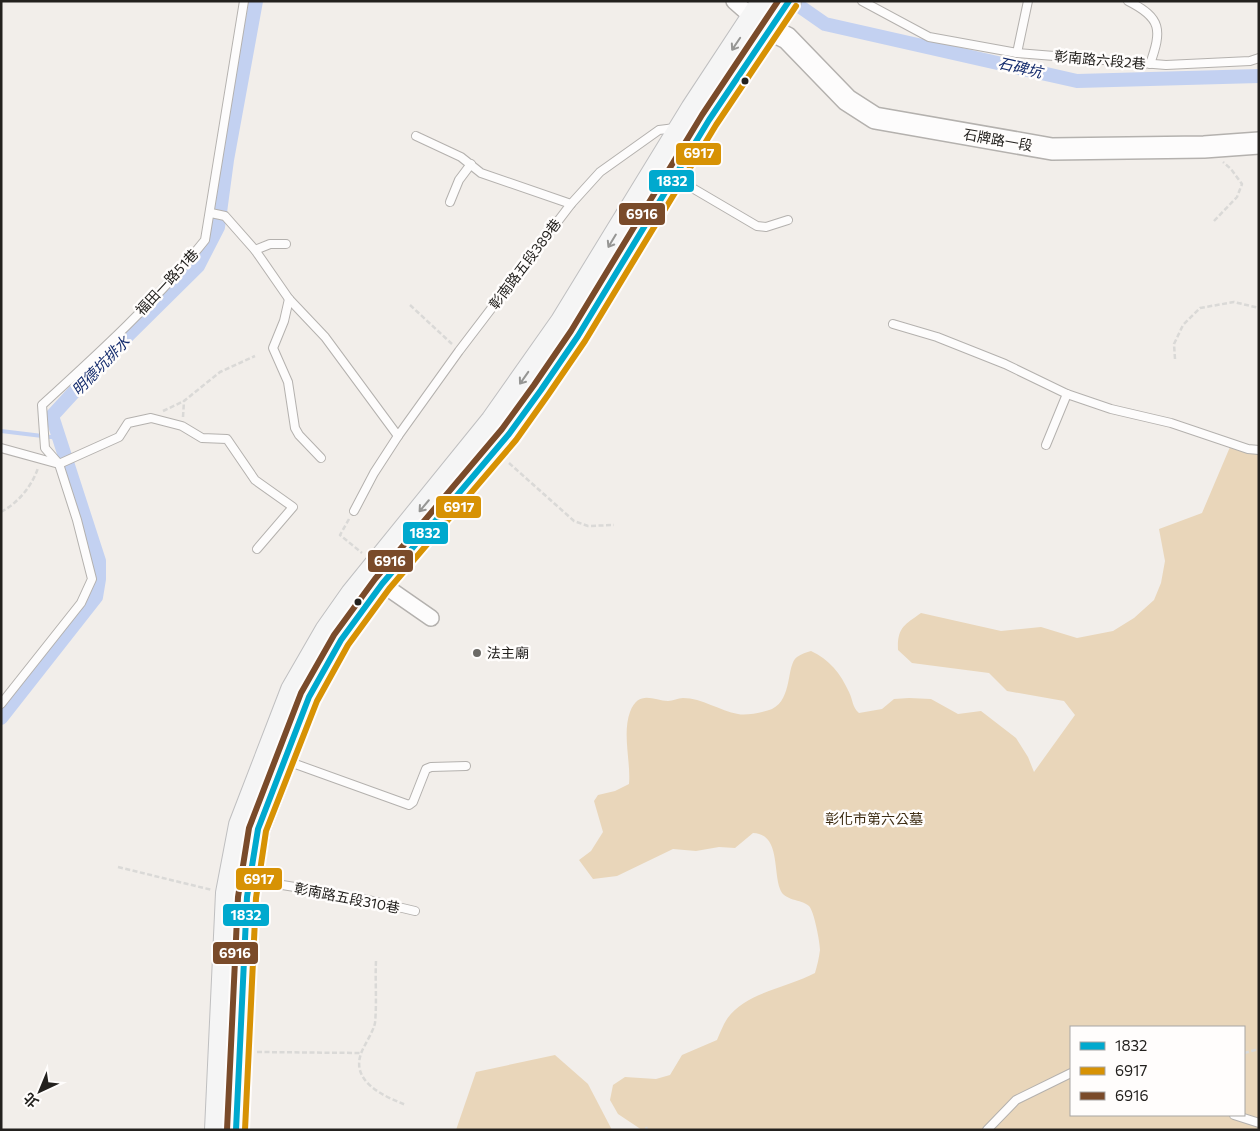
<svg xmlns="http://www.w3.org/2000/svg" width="1260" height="1131" font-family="Commissioner,'Noto Sans TC',sans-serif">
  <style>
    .green { fill: #e9d6ba; fill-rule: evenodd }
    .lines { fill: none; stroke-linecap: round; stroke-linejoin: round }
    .stream { stroke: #c3d1f1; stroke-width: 4 }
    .canal { stroke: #c3d1f1; stroke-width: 14 }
    .lane-casing { stroke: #b4b1ae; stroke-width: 10 }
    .street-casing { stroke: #b4b1ae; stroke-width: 18 }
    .secondary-casing { stroke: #b4b1ae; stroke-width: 24 }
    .primary-casing { stroke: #bfbfc0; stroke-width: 26 }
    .path { stroke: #dad9d7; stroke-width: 2.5; stroke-dasharray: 5 2.5; stroke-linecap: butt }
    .lane { stroke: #fdfcfc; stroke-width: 8 }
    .street { stroke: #fdfcfc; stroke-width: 15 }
    .secondary { stroke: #fdfcfc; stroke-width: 21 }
    .primary { stroke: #f5f5f5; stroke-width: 24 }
    .bus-1-casing { stroke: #fffdfc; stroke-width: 10 }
    .bus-2-casing { stroke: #fffdfc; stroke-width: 10 }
    .bus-3-casing { stroke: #fffdfc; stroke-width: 10 }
    .bus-1 { stroke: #00a9ce; stroke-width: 6 }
    .bus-2 { stroke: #d79204; stroke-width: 6 }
    .bus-3 { stroke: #7a4b2a; stroke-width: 6 }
    .oneway { stroke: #969694 }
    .bus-dot { fill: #23211e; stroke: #fffdfc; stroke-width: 2 }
    .poi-dot { fill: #6b6965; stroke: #fffdfc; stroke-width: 2 }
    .labels { text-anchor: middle; stroke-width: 5; stroke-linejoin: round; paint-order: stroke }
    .street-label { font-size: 14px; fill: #23211e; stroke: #fffdfc }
    .poi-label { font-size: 14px; fill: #23211e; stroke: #fffdfc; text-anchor: start }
    .park-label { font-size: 14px; fill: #3c2b11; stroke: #fffdfc }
    .water-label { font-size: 15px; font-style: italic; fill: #122a6c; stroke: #fffdfc }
    .line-badge { stroke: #fffdfc; stroke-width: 2 }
    .badge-label { font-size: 14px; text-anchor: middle; font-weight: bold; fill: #fff }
  </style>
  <rect width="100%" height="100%" fill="#f2eeea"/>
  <!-- green -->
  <g class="green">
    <path d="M1230 447 1259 454V1130H642L618 1114 610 1100 613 1085 625 1077 656 1079 670 1075 682 1055 717 1040C720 1033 723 1025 727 1019 744 993 789 987 815 973 817 966 819 958 820 950 820 942 814 911 809 906 801 899 784 901 780 889 773 870 780 834 753 833L735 848 719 847 696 851 673 849 617 876 593 879 579 860 591 851 603 832 594 801 598 795 615 791 629 784C631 762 622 734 630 712 639 689 654 701 668 701 673 701 678 698 683 698 702 698 720 711 738 714 746 716 764 712 772 709 793 699 786 665 797 657 801 654 807 652 811 651 830 660 840 673 849 692 853 700 852 707 859 713L882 709 894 699 909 698 931 699 958 714 981 711 1016 738 1028 757 1034 772 1075 715 1064 701 1007 691 989 673 912 663 898 650C897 628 904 625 921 613L1001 631 1041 627 1077 638 1113 631 1134 618 1154 600 1161 583 1165 561 1159 529 1202 513ZM1071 1027H1244V1115H1071Z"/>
    <polygon points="555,1055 588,1084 612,1130 456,1130 476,1072"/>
  </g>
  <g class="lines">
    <!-- stream -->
    <polyline class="stream" points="1,431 59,438"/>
    <!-- canal -->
    <g class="canal">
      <polyline points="792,1 825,24 1077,81 1259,76"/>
      <polyline points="1,718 96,597 99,579 99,561 52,416 106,357 198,266 218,227 227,160 256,1"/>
    </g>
    <!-- lane casing -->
    <g class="lane-casing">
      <g id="lane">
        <polyline points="862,1 929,37 1017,53 1166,65 1250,61 1259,58"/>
        <path d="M1128 1C1162 18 1162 30 1150 64"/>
        <polyline points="1017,53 1028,1"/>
        <polyline points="416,136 461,157 481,173 571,204"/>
        <polyline points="677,179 757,226 766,227 788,220"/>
        <polyline points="450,202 459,180 471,164"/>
        <polyline points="211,213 225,216 255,250 289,299 325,337 398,436 459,351 571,204 600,172 659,130 675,128"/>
        <polyline points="255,250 270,244 286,244"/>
        <polyline points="289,299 284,321 273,348 288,382 295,428 299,435 321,458"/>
        <polyline points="893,324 937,337 1005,364 1067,394 1111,409 1171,423 1248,449 1259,450"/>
        <polyline points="1046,445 1067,394"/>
        <polyline points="1,448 59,464 119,437 128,423 151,418 182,426 202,438 227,439 255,480 293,507 257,549"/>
        <polyline points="354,511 374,473 398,436"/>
        <path d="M1 704 81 603 92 579 77 520 59 464 45 448 42 405C99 353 157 300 205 240L244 1"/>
        <polyline points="287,761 409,805 413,802 426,769 431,767 466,766"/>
        <polyline points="252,880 356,897 415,911"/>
        <polyline points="1234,1115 1259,1123"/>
        <polyline points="987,1130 1016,1100 1071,1073"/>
      </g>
    </g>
    <!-- street casing -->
    <g class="street-casing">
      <g id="street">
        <polyline points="734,1 759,23"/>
        <polyline points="380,578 382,584 431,618"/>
      </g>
    </g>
    <!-- secondary casing -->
    <g class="secondary-casing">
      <polyline id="secondary" points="771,30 787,38 847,100 875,118 1052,149 1204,147 1259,143"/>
    </g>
    <!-- primary casing -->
    <g class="primary-casing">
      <g id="primary">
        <polyline points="217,1130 228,893 241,825 293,690 327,631 353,594 493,421 562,323 693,109 764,1"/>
        <polyline points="236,1130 247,897 258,829 309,697 341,640 382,584 509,434 541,390 578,336 709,120 789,1"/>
      </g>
    </g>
    <!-- path -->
    <g class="path">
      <polyline points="1214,221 1237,197 1242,184 1231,169 1223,162"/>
      <polyline points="410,305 452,344"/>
      <polyline points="1175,359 1174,344 1183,325 1200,308 1234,302 1259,308"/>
      <polyline points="163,411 184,401"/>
      <polyline points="183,417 184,401 220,372 255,356"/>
      <polyline points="509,463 574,521 588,526 614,525"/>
      <path d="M1 512C18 503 32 486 38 468"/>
      <polyline points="349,519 340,535 362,553"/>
      <polyline points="118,867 212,890"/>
      <path d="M376 961C375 981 377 1003 375 1023 373 1032 366 1042 362 1051 349 1081 383 1096 406 1105"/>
      <polyline points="257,1052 361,1053"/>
      <polyline points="1244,1053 1259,1049"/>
      <polyline points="646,1127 647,1130"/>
    </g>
    <!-- lane -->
    <use href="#lane" class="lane"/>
    <!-- street -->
    <use href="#street" class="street"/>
    <!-- secondary -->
    <use href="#secondary" class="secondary"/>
    <!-- primary -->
    <use href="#primary" class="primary"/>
    <!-- bus-1 casing -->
    <g class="bus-1-casing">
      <polyline id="bus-1" points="236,1130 247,897 258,829 309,697 341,640 382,584 509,434 541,390 578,336 709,120 789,1"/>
    </g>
    <!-- bus-2 casing -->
    <g class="bus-2-casing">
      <polyline id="bus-2" points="245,1130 256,898 266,831 317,701 348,645 389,589 516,440 548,395 585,341 716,125 796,6"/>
    </g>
    <!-- bus-3 casing -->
    <g class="bus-3-casing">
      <polyline id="bus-3" points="227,1130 238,897 249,828 301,693 334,635 375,579 502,429 534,385 571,331 702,115 778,1"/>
    </g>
    <!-- bus-1 -->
    <use href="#bus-1" class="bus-1"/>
    <!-- bus-2 -->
    <use href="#bus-2" class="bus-2"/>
    <!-- bus-3 -->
    <use href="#bus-3" class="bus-3"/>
  </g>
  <!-- one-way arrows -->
  <defs><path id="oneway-shaft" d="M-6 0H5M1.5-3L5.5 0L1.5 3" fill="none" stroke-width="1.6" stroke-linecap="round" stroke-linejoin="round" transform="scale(1.25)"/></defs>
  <g class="oneway">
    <use href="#oneway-shaft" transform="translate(736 44) rotate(124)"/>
    <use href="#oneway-shaft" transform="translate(612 241) rotate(121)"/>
    <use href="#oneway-shaft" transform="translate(524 378) rotate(125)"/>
    <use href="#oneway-shaft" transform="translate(424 506) rotate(130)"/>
  </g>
  <!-- markers -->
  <g class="bus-dot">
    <circle cx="745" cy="81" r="4.5"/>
    <circle cx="358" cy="602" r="4.5"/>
  </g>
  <circle class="poi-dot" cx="477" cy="653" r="5"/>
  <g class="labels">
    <!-- street labels -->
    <g class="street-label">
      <text transform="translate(1100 60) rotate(5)" y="5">彰南路六段2巷</text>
      <text transform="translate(998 140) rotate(10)" y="5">石牌路一段</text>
      <text transform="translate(525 264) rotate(-53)" y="5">彰南路五段389巷</text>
      <text transform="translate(167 282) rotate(-47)" y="5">福田一路51巷</text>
      <text transform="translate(347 898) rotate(11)" y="5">彰南路五段310巷</text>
    </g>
    <!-- poi labels -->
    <g class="poi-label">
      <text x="487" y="658">法主廟</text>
    </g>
    <!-- park labels -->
    <g class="park-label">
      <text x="874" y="824">彰化市第六公墓</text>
    </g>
    <!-- water labels -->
    <g class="water-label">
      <text transform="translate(1020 68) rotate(13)" y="5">石碑坑</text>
      <text transform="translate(101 366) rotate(-46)" y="5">明德坑排水</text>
    </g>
  </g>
  <g class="line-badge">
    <rect x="675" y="142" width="47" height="24" rx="5" fill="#d79204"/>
    <rect x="648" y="169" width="47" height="24" rx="5" fill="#00a9ce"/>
    <rect x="618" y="202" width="48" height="24" rx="5" fill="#7a4b2a"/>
    <rect x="435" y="495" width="47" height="24" rx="5" fill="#d79204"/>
    <rect x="402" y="521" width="47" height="24" rx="5" fill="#00a9ce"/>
    <rect x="367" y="549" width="47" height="24" rx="5" fill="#7a4b2a"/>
    <rect x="235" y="867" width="48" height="24" rx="5" fill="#d79204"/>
    <rect x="222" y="903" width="48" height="24" rx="5" fill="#00a9ce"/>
    <rect x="212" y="941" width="47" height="24" rx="5" fill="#7a4b2a"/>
  </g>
  <g class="badge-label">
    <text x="699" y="158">6917</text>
    <text x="672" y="186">1832</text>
    <text x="642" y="219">6916</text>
    <text x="459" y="512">6917</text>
    <text x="425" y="538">1832</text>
    <text x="390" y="566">6916</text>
    <text x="259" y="884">6917</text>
    <text x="246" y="920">1832</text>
    <text x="235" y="958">6916</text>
  </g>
  <!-- border -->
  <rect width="1260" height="1131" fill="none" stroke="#23211e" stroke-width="5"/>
  <!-- legend -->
  <rect x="1070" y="1026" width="175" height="90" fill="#fffdfc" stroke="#a7a5a3"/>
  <rect x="1080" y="1042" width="25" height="8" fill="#00a9ce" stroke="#a7a5a3"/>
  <text x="1115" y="1051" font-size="15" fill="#23211e">1832</text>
  <rect x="1080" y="1067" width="25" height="8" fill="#d79204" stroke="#a7a5a3"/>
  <text x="1115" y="1076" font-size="15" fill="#23211e">6917</text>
  <rect x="1080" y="1092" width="25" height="8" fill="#7a4b2a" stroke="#a7a5a3"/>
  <text x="1115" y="1101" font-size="15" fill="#23211e">6916</text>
  <!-- north arrow -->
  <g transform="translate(40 1091) rotate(224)" stroke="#fffdfc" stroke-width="4" paint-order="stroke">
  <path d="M0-4L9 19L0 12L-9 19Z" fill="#23211e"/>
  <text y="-8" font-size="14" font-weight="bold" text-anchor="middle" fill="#23211e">北</text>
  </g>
</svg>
